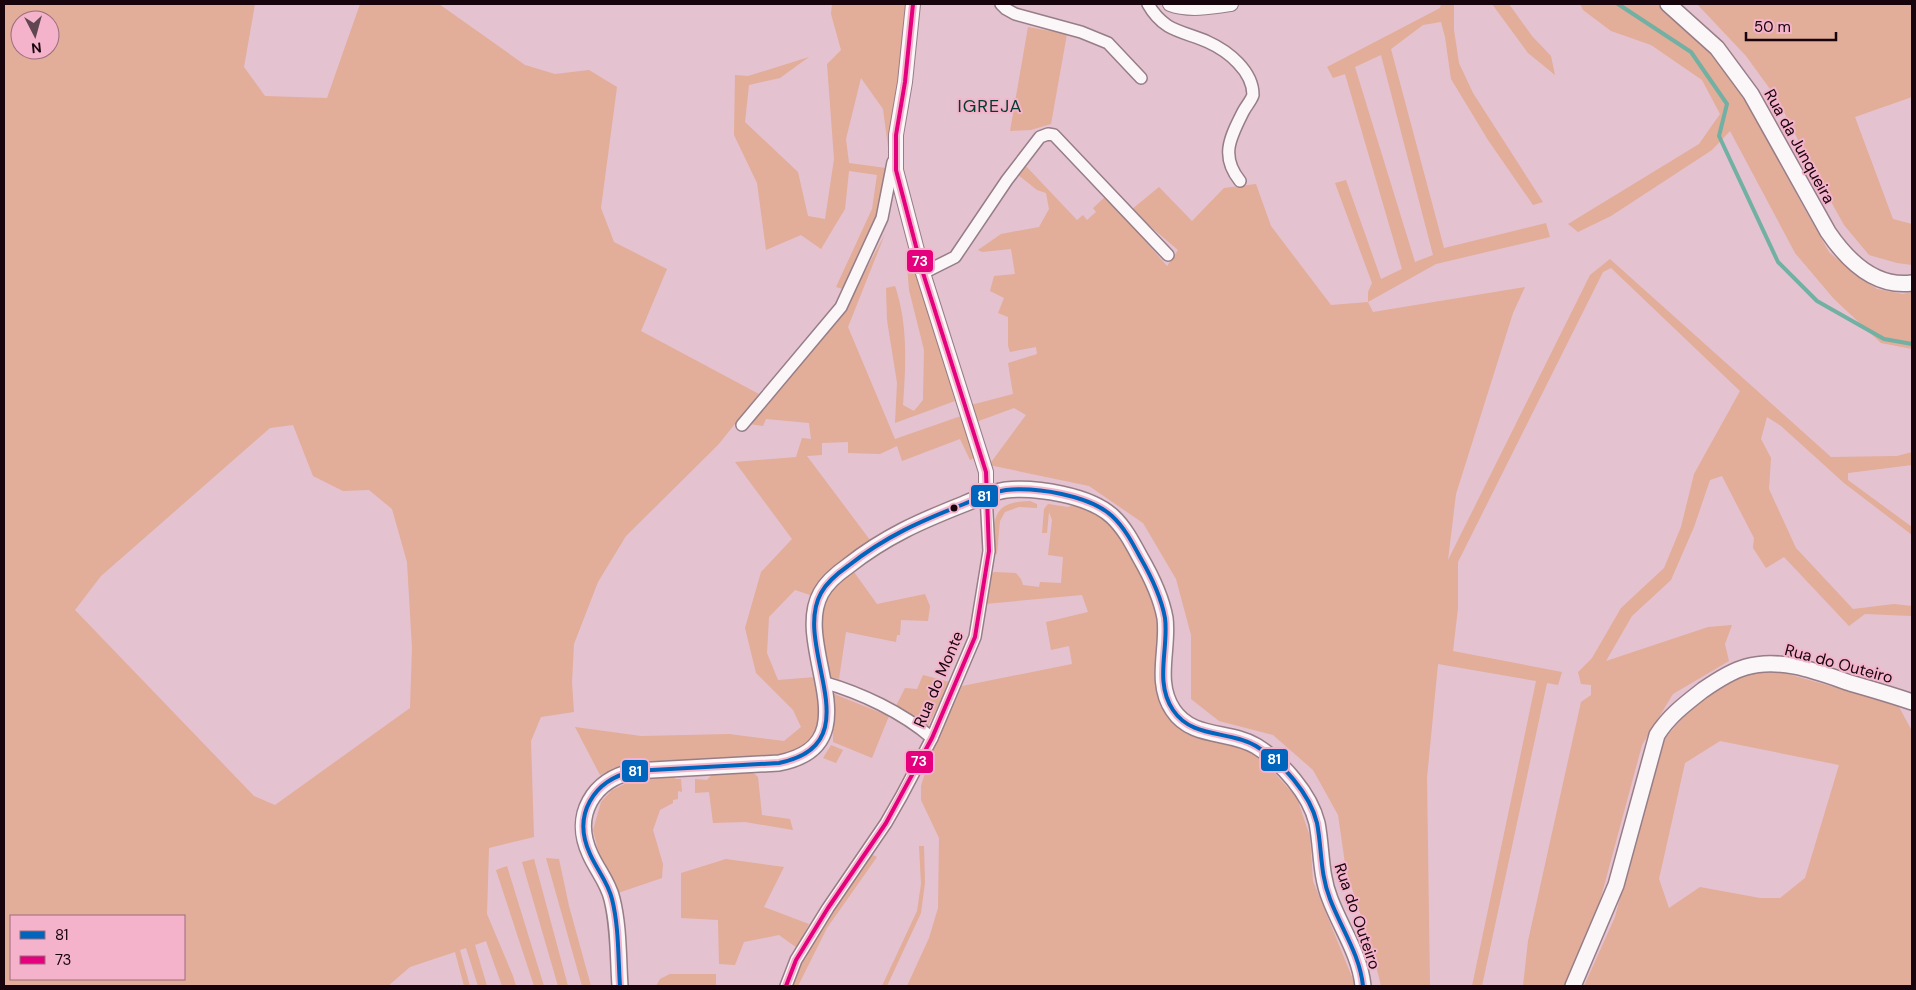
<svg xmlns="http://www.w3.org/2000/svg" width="1916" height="990" font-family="'DM Sans',sans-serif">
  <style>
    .green { fill: #e2ad99; fill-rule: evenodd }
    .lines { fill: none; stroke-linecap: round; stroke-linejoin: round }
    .stream { stroke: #72b0a3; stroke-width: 4 }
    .minor-casing { stroke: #967d87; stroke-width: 14 }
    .tertiary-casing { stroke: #967d87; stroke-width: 16 }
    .secondary-casing { stroke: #967d87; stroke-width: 18 }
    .minor { stroke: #fbf6f8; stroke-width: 11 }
    .tertiary { stroke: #fbf6f8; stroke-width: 14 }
    .secondary { stroke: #fbf6f8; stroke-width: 15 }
    .bus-1-casing { stroke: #f4b3cb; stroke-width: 8 }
    .bus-2-casing { stroke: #f4b3cb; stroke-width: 8 }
    .bus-1 { stroke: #0065bd; stroke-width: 4 }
    .bus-2 { stroke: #e5007d; stroke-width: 4 }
    .bus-dot { fill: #18040c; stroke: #f4b3cb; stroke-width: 2 }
    .labels { text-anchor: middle; stroke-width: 4; stroke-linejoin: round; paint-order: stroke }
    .street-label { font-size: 16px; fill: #18040c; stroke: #f4b3cb }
    .neighbourhood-label { font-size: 18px; letter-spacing: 1px; fill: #003b2f; stroke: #f4b3cb }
    .line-badge { stroke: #f4b3cb; stroke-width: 2 }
    .badge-label { font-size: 14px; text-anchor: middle; font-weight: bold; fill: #fff }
  </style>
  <rect width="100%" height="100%" fill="#e5c2cf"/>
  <!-- green -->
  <g class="green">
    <path d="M4 4H255L244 67 265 96 327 98 360 4H439L525 65 555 74 589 70 617 87 601 208 614 242 667 269 641 331 759 394 718 445 626 536 598 582 574 644 572 682 574 712 541 717 531 741 534 837 489 848 487 914 513 976 516 986H502L486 941 475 945 487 986H478L466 948 460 950 470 986H464L455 952 410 967 388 986H249L232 985 227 986H4ZM20 20H50V50H20ZM293 425 313 476 343 491 369 490 392 509 407 562 412 648 410 708 275 805 254 796 75 610 101 576 270 428ZM11 916H184V979H11Z"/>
    <polygon points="832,4 906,4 905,30 888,147 883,109 861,78 846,139 849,163 886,168 879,212 846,290 836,287 872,209 877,175 849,171 845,209 821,249 801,235 766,250 757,183 734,135 735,75 748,76 809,57 780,78 749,85 745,122 798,172 808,216 825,219 834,159 827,64 841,50 831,14"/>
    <path d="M1441 4H1454V30L1459 63 1473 93 1543 202 1533 205 1488 140 1451 79 1445 37 1441 22 1423 25 1391 49 1444 248 1546 223 1550 237 1436 264 1368 302 1373 312 1525 287 1513 313 1456 494 1448 560 1590 275 1610 259 1831 457 1897 456 1912 452V465L1848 473V480L1912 527V535L1844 483 1781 426 1767 417 1761 439 1771 458 1769 489 1796 548 1853 609 1894 604 1912 606V616L1865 614 1849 626 1784 557 1766 568 1753 548 1754 538 1722 476 1710 480 1694 527 1671 580 1632 616 1606 661 1708 627 1732 625 1725 644 1729 661 1673 694 1642 745 1600 901 1565 986H1523L1528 941 1581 702 1591 695V685L1581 684 1578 672 1592 658 1621 608 1664 568 1681 527 1694 474 1740 391 1611 268 1603 272 1458 562V608L1453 651 1562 672 1558 685 1547 683 1482 986H1472L1536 681 1438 664 1427 778 1430 986H1381L1372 950 1346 870 1338 815 1313 770 1273 735 1219 721 1191 699V635L1176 579 1143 523 1089 486 989 465 1026 415 1014 408 976 422 971 405 1013 394 1008 363 1037 354 1036 347 1010 352 1008 346V317L998 313 1004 298 990 291 994 276 1015 274 1011 249 982 252 978 250 1001 234 1039 227 1049 209 1046 193 1037 190 1017 174 1024 164 1077 220 1083 215 1087 220 1096 212 1093 208 1106 196 1167 266 1178 250 1131 210 1159 187 1192 221 1224 188 1256 184 1271 226 1331 305 1368 302V292L1372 283 1335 183 1346 180 1381 279 1402 269 1345 74 1333 78 1327 67 1440 8ZM1381 55 1433 255 1415 262 1355 67Z"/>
    <polygon points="1492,4 1509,4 1532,36 1551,56 1555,75 1528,53"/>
    <polygon points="1580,4 1657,4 1698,37 1733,81 1759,120 1799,199 1829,252 1856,275 1877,289 1903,294 1912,292 1912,349 1881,343 1834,299 1795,253 1730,131 1712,150 1611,216 1578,232 1568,224 1699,144 1720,114 1702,80 1651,45 1611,31 1583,10"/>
    <polygon points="1697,4 1912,4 1912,97 1855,117 1893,219 1912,224 1912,265 1897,263 1869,255 1844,225 1809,162 1778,100 1746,56"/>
    <polygon points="1028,27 1067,34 1051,124 1031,130 1010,131"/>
    <polygon points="885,234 848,327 895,439 961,416 975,458 970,460 960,439 902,461 897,446 880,454 848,453 848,442 822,443 822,455 807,456 870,540 826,575 813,596 795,590 769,617 767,653 778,680 815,677 821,716 812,741 796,754 774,758 628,762 600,775 575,727 641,736 729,734 784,741 801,727 793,710 756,673 745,628 761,572 792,539 735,462 796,457 802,438 811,439 809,423 766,419 763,426 749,424 844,311"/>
    <path d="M916 262 955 401 895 423 897 383 887 320 886 288 895 286C908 323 906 366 903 405L914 411 923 400 924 350 909 290 907 264Z"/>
    <path d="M1030 501 1037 504V508L1019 507 1005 512 1000 521 997 554 992 553C995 519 990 502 1030 501Z"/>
    <polygon points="1048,504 1068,507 1074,505 1108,520 1123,540 1144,575 1159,618 1159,699 1174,723 1213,741 1245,748 1269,767 1297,798 1310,837 1313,881 1354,982 1353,986 907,986 929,938 938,908 939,838 921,800 921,786 930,757 962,686 1072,664 1069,646 1051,650 1046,622 1088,612 1082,595 985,604 990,575 994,572 1016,573 1021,579 1023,585 1039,587 1040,582 1061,583 1063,557 1048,555 1052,520 1049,512 1047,533 1042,533 1044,509"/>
    <path d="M854 572 877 604 925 594 930 606 928 621 901 620 900 635H897L896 642 846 632 839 679 828 676C823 647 812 614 832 589 837 582 847 577 854 572Z"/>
    <path d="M1774 670 1898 705 1912 731V986H1584L1615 917 1661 743 1691 708 1738 676ZM1720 741 1839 765 1805 878 1780 898H1760L1700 887 1669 908 1659 879 1685 763Z"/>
    <polygon points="923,675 950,682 928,726 895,708 905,688 917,689"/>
    <polygon points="834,694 889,716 872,758 833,742"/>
    <polygon points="831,745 843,750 836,763 823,758"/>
    <polygon points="750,770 758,777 762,815 790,819 793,830 745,822 713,823 709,792 695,793 695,779 707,780 714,772"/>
    <polygon points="670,774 676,779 681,779 682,792 678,791 678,799 673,800 673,803 660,810 653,830 663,864 662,878 618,893 613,879 599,854 593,830 601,802 612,790 642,776"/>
    <polygon points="919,846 924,846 925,883 921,913 887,986 882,986 917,911 921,884"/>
    <path d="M871 854 877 857 827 928 798 986H792C810 938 843 896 871 854Z"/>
    <polygon points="546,858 559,859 569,906 591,986 582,986"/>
    <polygon points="534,859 568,986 558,986 522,862"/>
    <polygon points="726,859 784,867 764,907 809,924 797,948 779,935 744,942 735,965 719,964 718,920 681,918 681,873"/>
    <polygon points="507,866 544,986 534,986 496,870"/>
    <polygon points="670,974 716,974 716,986 656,986 660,979"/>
  </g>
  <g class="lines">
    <!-- stream -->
    <polyline class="stream" points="1618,4 1691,52 1727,104 1719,136 1778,262 1817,301 1884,339 1912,344"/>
    <!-- minor casing -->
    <g class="minor-casing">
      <g id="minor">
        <polyline points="1001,4 1006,9 1015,14 1081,32 1108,43 1141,78"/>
        <path d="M1148 4C1153 13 1159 20 1168 26 1180 33 1195 36 1208 42 1228 51 1253 71 1253 95 1251 101 1246 106 1243 112 1230 138 1220 156 1240 181"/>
        <polyline points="923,273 955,257 1007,180 1040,137 1048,134 1054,135 1168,255"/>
        <polyline points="742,425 841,307 882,218 893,162"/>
        <path d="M823 682C861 693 902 712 932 738"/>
        <polyline points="786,986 796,960 828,908 886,823 902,795 932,738 975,637 989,551 986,495"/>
      </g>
    </g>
    <!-- tertiary casing -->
    <g class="tertiary-casing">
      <g id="tertiary">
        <polyline points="913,4 905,82 896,135 896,170 923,273 986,472 986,495"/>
        <path d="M1170 4C1188 11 1212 7 1231 4"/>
      </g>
    </g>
    <!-- secondary casing -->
    <g class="secondary-casing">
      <g id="secondary">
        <path d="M1668 4 1717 48 1751 94 1828 232C1847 260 1875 288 1912 283"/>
        <path d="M620 986C618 957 619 927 612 899 608 882 597 870 590 854 572 815 593 780 634 771L779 763C875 744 791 647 821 593 827 582 838 573 848 566 886 536 921 521 964 504 978 498 992 492 1006 490 1036 487 1089 495 1112 516 1124 527 1132 542 1140 557 1151 576 1161 596 1165 618 1169 648 1154 682 1173 710 1192 739 1229 730 1256 746 1282 762 1310 794 1317 823 1322 849 1320 874 1330 899 1341 928 1360 955 1363 986"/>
        <path d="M1573 986 1616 885 1657 735C1669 716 1685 704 1703 690 1716 681 1731 671 1746 667 1781 657 1818 672 1850 683 1871 689 1892 695 1912 702"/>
      </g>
    </g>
    <!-- minor -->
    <use href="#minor" class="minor"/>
    <!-- tertiary -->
    <use href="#tertiary" class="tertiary"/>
    <!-- secondary -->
    <use href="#secondary" class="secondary"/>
    <!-- bus-1 casing -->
    <g class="bus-1-casing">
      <path id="bus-1" d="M620 986C618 957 619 927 612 899 608 882 597 870 590 854 572 815 593 780 634 771L779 763C875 744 791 647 821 593 827 582 838 573 848 566 886 536 921 521 964 504 978 498 992 492 1006 490 1036 487 1089 495 1112 516 1124 527 1132 542 1140 557 1151 576 1161 596 1165 618 1169 648 1154 682 1173 710 1192 739 1229 730 1256 746 1282 762 1310 794 1317 823 1322 849 1320 874 1330 899 1341 928 1360 955 1363 986"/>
    </g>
    <!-- bus-2 casing -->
    <g class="bus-2-casing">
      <polyline id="bus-2" points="786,986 796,960 828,908 886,823 932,738 975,637 989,551 986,472 923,273 896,170 896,135 905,82 913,4"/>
    </g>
    <!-- bus-1 -->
    <use href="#bus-1" class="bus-1"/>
    <!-- bus-2 -->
    <use href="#bus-2" class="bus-2"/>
  </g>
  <!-- markers -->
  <circle class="bus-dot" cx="954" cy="508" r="4.5"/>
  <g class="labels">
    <!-- street labels -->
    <g class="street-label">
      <text transform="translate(1800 146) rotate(61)" y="6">Rua da Junqueira</text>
      <text transform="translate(1839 663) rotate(15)" y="6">Rua do Outeiro</text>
      <text transform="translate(938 679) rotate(-67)" y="6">Rua do Monte</text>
      <text transform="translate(1358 916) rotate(71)" y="6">Rua do Outeiro</text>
    </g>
    <!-- neighbourhood labels -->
    <g class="neighbourhood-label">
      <text x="990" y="112">IGREJA</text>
    </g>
  </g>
  <g class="line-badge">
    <rect x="906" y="249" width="28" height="24" rx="5" fill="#e5007d"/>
    <rect x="970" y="484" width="29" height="24" rx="5" fill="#0065bd"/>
    <rect x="1260" y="748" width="29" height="24" rx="5" fill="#0065bd"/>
    <rect x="905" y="750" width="29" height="24" rx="5" fill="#e5007d"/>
    <rect x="621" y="759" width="28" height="24" rx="5" fill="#0065bd"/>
  </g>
  <g class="badge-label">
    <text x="920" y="266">73</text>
    <text x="984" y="501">81</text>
    <text x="1274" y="764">81</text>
    <text x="919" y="766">73</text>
    <text x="635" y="776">81</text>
  </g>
  <!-- border -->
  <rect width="1916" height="990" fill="none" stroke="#18040c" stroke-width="10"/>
  <!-- legend -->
  <rect x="10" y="915" width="175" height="65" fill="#f4b3cb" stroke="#9c6d7f"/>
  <rect x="20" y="931" width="25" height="8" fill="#0065bd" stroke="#9c6d7f"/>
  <text x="55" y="940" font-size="15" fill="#18040c">81</text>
  <rect x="20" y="956" width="25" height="8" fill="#e5007d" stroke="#9c6d7f"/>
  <text x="55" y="965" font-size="15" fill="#18040c">73</text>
  <!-- north arrow -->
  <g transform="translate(35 35) rotate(174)"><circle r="24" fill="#f4b3cb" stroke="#9c6d7f"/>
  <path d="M0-4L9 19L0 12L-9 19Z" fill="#604650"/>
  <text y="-8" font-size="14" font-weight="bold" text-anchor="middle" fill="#18040c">N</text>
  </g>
  <!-- scale -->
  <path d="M1746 32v8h90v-8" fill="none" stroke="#18040c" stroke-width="2.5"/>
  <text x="1754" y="32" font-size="15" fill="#18040c" stroke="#f4b3cb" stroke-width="4" paint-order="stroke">50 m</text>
</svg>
